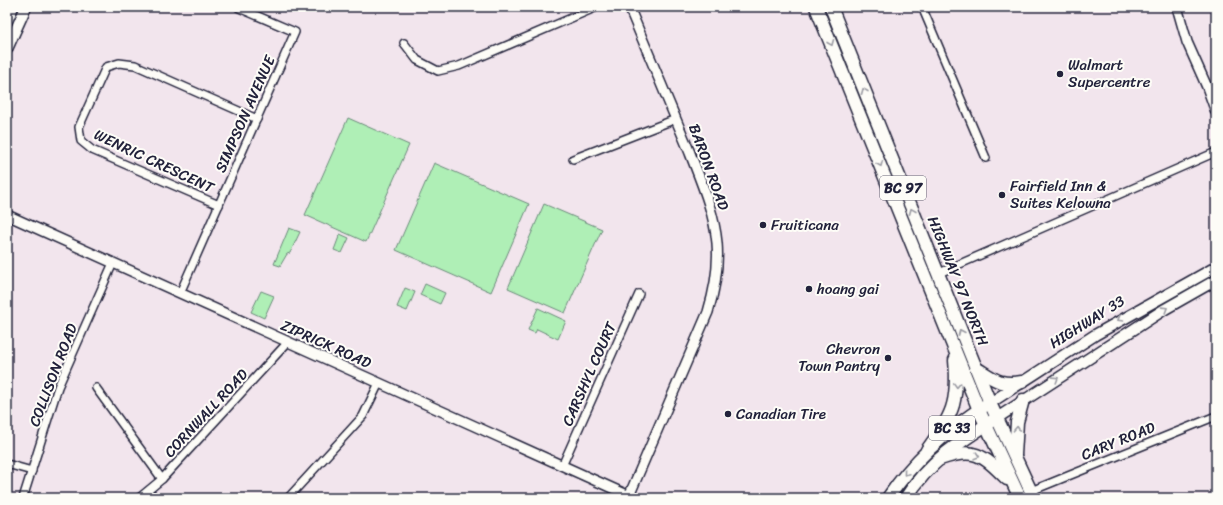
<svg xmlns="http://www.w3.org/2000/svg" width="1223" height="505" font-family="Sriracha,sans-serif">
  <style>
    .green { fill: #afefb6; stroke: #688878 }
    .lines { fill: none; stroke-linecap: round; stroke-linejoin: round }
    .minor-casing { stroke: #22223b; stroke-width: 10 }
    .tertiary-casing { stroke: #22223b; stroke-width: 12 }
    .secondary-casing { stroke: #22223b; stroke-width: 13 }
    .primary-casing { stroke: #22223b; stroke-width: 15 }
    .trunk-casing { stroke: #22223b; stroke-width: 15 }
    .minor { stroke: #fdfcf7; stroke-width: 7 }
    .tertiary { stroke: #fdfcf7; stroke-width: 9 }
    .secondary { stroke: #fdfcf7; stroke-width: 10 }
    .primary { stroke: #fdfcf7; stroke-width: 12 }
    .trunk { stroke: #fdfcf7; stroke-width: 12 }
    .oneway { stroke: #9a9aa2 }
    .poi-dot { fill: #22223b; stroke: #fdfcf7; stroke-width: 1.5 }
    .labels { text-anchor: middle; stroke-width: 4; stroke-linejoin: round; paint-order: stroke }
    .shield { fill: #fdfcf7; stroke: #646373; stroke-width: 1 }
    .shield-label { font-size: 14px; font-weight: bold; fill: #22223b }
    .poi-label { font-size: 15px; fill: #22223b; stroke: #fdfcf7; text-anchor: start }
    .street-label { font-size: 15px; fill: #22223b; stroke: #fdfcf7 }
  </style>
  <rect width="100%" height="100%" fill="#f2e5ed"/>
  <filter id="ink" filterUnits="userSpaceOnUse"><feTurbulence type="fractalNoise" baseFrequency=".025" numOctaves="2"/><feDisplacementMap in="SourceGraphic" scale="8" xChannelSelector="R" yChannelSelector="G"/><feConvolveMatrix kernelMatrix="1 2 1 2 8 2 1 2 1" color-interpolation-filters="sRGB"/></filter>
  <g filter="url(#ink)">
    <!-- green -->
    <g class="green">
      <polygon points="348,118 409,145 366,242 305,215"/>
      <polygon points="434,163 529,204 491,292 396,250"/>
      <polygon points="544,204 602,229 565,313 508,288"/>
      <polygon points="289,228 300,232 290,253 287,254 280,266 274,264"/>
      <polygon points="340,234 349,238 342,253 334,250"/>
      <polygon points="425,284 445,293 440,304 420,295"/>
      <polygon points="405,288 415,292 407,311 397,307"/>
      <polygon points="261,291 274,296 264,318 251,312"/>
      <polygon points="538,308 566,321 558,339 537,329 535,333 528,330"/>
    </g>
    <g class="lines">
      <!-- minor casing -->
      <g class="minor-casing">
        <g id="minor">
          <polyline points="922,7 986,158"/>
          <polyline points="404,43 417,60 438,71 459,66 597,7"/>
          <polyline points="573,159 676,119"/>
          <polyline points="219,205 92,150 81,141 79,127 106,67 119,63 135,65 257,119"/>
          <polyline points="937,274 1216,152"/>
          <polyline points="180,293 295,32 239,8"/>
          <polyline points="96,388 162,479"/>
          <polyline points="7,464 32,471"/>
          <polyline points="562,466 639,294"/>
          <polyline points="1031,491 1216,416"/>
          <polyline points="23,498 58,387 113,263"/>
          <polyline points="139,498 162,479 288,342"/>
          <polyline points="288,498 363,416 379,383"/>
        </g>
      </g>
      <!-- tertiary casing -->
      <g class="tertiary-casing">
        <g id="tertiary">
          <path d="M629 7C649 56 670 104 690 153 701 182 714 211 717 243 719 267 715 289 708 312L629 496"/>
          <polyline points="1177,7 1187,42 1207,87 1216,112"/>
          <polyline points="7,215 634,498"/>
        </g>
      </g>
      <!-- secondary casing -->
      <g class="secondary-casing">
        <g id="secondary">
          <polyline points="7,21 13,7"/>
          <polyline points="7,49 26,7"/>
          <polyline points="990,403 1095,335 1216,267"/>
          <polyline points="997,418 1165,309 1216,280"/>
        </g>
      </g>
      <!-- primary casing -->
      <g class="primary-casing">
        <g id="primary">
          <path d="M888 498C914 459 947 430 986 405"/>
          <path d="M906 498C928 462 962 440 997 418"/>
        </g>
      </g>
      <!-- trunk casing -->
      <g class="trunk-casing">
        <g id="trunk">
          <polyline points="816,7 979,410 1020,498"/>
          <polyline points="831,7 990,403 1034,498"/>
          <path d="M976 368C994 379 1000 386 1022 382"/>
          <path d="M927 450C952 415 959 404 955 360"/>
          <polyline points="1015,455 1017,422 1023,400"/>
          <path d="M940 459C974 447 982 454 1007 479"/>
        </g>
      </g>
      <!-- minor -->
      <use href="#minor" class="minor"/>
      <!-- tertiary -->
      <use href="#tertiary" class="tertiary"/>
      <!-- secondary -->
      <use href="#secondary" class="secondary"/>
      <!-- primary -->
      <use href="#primary" class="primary"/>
      <!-- trunk -->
      <use href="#trunk" class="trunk"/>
    </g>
    <!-- one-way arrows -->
    <defs><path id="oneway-chevron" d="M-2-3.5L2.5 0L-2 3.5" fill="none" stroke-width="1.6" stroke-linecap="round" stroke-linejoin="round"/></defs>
    <g class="oneway">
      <use href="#oneway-chevron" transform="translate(831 43) rotate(68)"/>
      <use href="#oneway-chevron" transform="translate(864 91) rotate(-112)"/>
      <use href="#oneway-chevron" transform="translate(880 164) rotate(68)"/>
      <use href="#oneway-chevron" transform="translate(912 211) rotate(-112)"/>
      <use href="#oneway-chevron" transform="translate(1165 309) rotate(-32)"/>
      <use href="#oneway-chevron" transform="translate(1120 319) rotate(150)"/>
      <use href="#oneway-chevron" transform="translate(961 332) rotate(-113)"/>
      <use href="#oneway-chevron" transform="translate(1056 379) rotate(-32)"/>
      <use href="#oneway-chevron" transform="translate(957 385) rotate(92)"/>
      <use href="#oneway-chevron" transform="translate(1017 429) rotate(-87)"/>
      <use href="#oneway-chevron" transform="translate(977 456) rotate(18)"/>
      <use href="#oneway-chevron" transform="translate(906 473) rotate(130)"/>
    </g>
  </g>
  <!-- markers -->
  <g class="poi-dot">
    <circle cx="1060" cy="74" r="4"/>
    <circle cx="1002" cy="195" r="4"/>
    <circle cx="763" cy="225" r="4"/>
    <circle cx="809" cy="289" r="4"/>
    <circle cx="888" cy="358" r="4"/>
    <circle cx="728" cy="414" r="4"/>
  </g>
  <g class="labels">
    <!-- shield labels -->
    <g class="shield">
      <rect x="880" y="176" width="46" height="24" rx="3"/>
      <rect x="929" y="416" width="46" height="24" rx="3"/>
    </g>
    <g class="shield-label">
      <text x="903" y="193">BC 97</text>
      <text x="952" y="433">BC 33</text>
    </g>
    <!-- poi labels -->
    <g class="poi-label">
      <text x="1068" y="70">Walmart<tspan x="1068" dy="17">Supercentre</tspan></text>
      <text x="1010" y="191">Fairfield Inn &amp;<tspan x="1010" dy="17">Suites Kelowna</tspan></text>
      <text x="771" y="230">Fruiticana</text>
      <text x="817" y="294">hoang gai</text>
      <text x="880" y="354" text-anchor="end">Chevron<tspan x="880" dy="17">Town Pantry</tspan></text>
      <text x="736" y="419">Canadian Tire</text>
    </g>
    <!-- street labels -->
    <g class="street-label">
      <text transform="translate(245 114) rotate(-66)" y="5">SIMPSON AVENUE</text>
      <text transform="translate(154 161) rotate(25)" y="5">WENRIC CRESCENT</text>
      <text transform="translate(709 167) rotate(70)" y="5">BARON ROAD</text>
      <text transform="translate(958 281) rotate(68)" y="5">HIGHWAY 97 NORTH</text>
      <text transform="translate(1087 322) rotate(-32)" y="5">HIGHWAY 33</text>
      <text transform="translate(326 344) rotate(24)" y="5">ZIPRICK ROAD</text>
      <text transform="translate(589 374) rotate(-66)" y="5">CARSHYL COURT</text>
      <text transform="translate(53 375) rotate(-69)" y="5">COLLISON ROAD</text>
      <text transform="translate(206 413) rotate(-47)" y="5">CORNWALL ROAD</text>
      <text transform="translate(1118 441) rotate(-22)" y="5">CARY ROAD</text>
    </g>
  </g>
  <!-- margin -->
  <rect width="1223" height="505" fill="none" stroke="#fdfcf7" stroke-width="24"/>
  <rect x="12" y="12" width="1199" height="481" fill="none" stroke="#22223b" stroke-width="1.5" filter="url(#ink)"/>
</svg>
